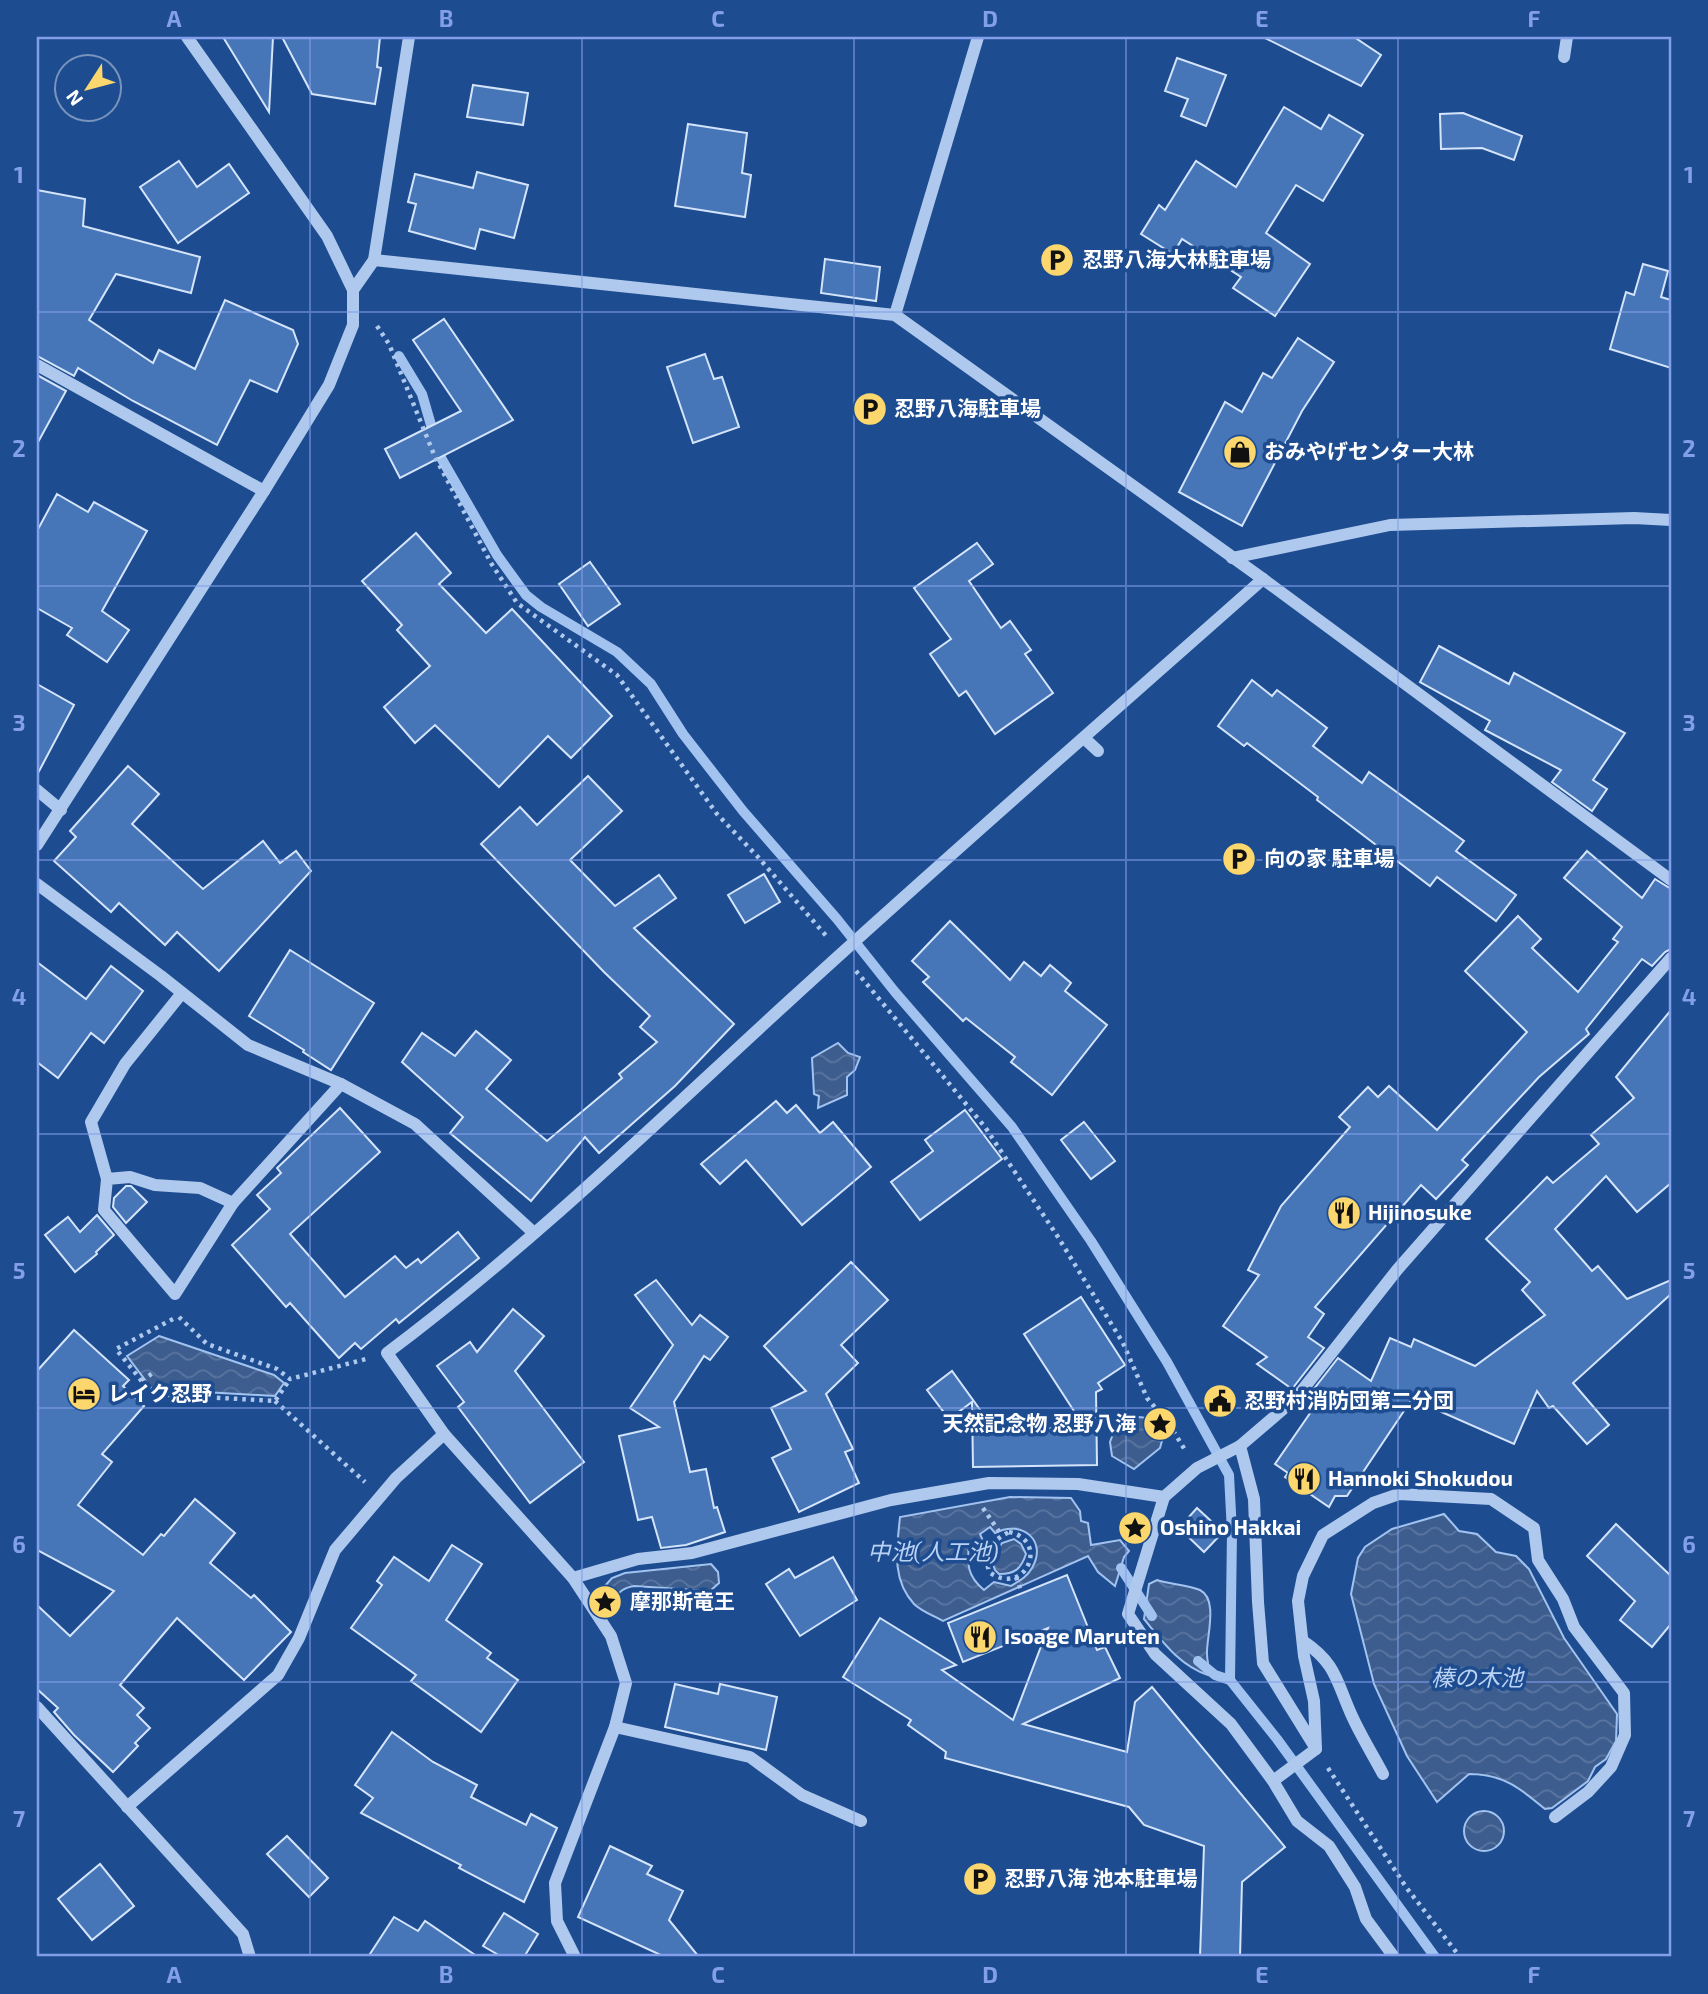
<svg xmlns="http://www.w3.org/2000/svg" width="1708" height="1994" font-family="'Exo 2','Noto Sans JP',sans-serif">
  <style>
    .water { fill: url(#water-waves); stroke: #a2c3ef; stroke-width: 2; fill-rule: evenodd }
    .lines { fill: none; stroke-linecap: round; stroke-linejoin: round }
    .stream { stroke: #a2c3ef; stroke-width: 10 }
    .building { fill: #4776b8; stroke: #d4e4fa; stroke-width: 2 }
    .path { stroke: #aec9ed; stroke-width: 4.5; stroke-dasharray: 3.5 5; stroke-linecap: butt }
    .minor { stroke: #aec9ed; stroke-width: 12 }
    .grid { fill: none; stroke: #839eea; stroke-width: 2; stroke-opacity: 0.55 }
    .labels { text-anchor: middle; stroke-width: 7; stroke-linejoin: round; paint-order: stroke }
    .poi-label { font-size: 21px; font-weight: bold; fill: #fff; stroke: #1e4c90; text-anchor: start }
    .water-label { font-size: 23px; font-style: italic; fill: #bad3f4; stroke: #1e4c90 }
    .neatline { fill: none; stroke: #839eea; stroke-width: 2.5 }
    .grid-label { font-size: 23px; text-anchor: middle; font-weight: bold; fill: #839eea }
  </style>
  <defs>
    <pattern id="water-waves" width="16" height="10" patternUnits="userSpaceOnUse" patternTransform="scale(1.75)"><rect width="16" height="10" fill="#3d5d8f"/><path d="M0 5q4-4 8 0t8 0" fill="none" stroke="#5a75a0"/></pattern>
  </defs>
  <rect width="100%" height="100%" fill="#1e4c90"/>
  <!-- water -->
  <g class="water">
    <polygon points="838,1043 848,1053 860,1057 855,1070 847,1077 847,1095 818,1108 819,1096 814,1094 812,1058"/>
    <polygon points="159,1336 274,1375 284,1383 275,1396 152,1389 127,1356"/>
    <polygon points="1138,1417 1148,1418 1163,1437 1160,1448 1134,1469 1112,1456 1110,1442 1116,1426"/>
    <path d="M1010 1497 1071 1498 1080 1511 1081 1521 1088 1523 1091 1545 1120 1540 1129 1551 1124 1557 1115 1586 1098 1572 1088 1556 943 1621C934 1616 921 1611 914 1604 891 1579 897 1548 900 1517ZM990 1527 995 1533C1022 1519 1048 1541 1032 1568 1027 1577 1019 1581 1011 1586L994 1582 984 1590C967 1576 967 1564 969 1544L984 1543 980 1534Z"/>
    <path d="M1444 1514 1459 1531 1477 1534 1496 1552 1516 1556 1529 1569 1564 1638 1617 1714 1616 1741 1606 1759 1595 1767 1588 1781 1552 1808 1545 1809C1520 1788 1503 1774 1469 1774L1437 1802 1407 1756 1374 1684 1351 1594 1358 1558 1365 1547 1392 1529Z"/>
    <path d="M1014 1539 1021 1544 1026 1554C1021 1569 1015 1574 999 1574L995 1570 991 1559 1002 1543Z"/>
    <path d="M711 1564 718 1572 719 1583 710 1591 634 1586C624 1588 618 1591 615 1601L610 1602 604 1597V1587L612 1578 625 1573Z"/>
    <path d="M1157 1580C1169 1584 1189 1585 1200 1590 1219 1600 1206 1638 1207 1654 1207 1662 1210 1667 1208 1675 1179 1665 1163 1642 1144 1619L1149 1584Z"/>
    <circle cx="1484" cy="1831" r="20"/>
  </g>
  <g class="lines">
    <!-- stream -->
    <g class="stream">
      <polyline points="399,356 422,394 440,456 497,555 526,595 541,607 617,652 651,684 683,734 743,811 837,919 895,992 1012,1127 1091,1241 1167,1362 1229,1475 1232,1532 1230,1680 1277,1739 1435,1957"/>
      <polyline points="1121,1568 1152,1616"/>
      <polyline points="1198,1661 1215,1675 1230,1680"/>
    </g>
  </g>
  <!-- building -->
  <g class="building">
    <polygon points="223,37 273,37 269,112"/>
    <polygon points="282,37 380,37 377,67 381,68 375,104 312,94"/>
    <polygon points="1263,37 1354,37 1381,55 1361,86"/>
    <polygon points="1177,58 1226,75 1206,126 1181,116 1188,99 1165,91"/>
    <polygon points="473,85 528,93 523,125 467,117"/>
    <polygon points="1284,107 1321,129 1329,115 1363,135 1323,201 1296,185 1266,233 1310,264 1275,316 1233,288 1241,277 1182,239 1173,254 1141,234 1159,205 1165,210 1196,161 1236,187"/>
    <polygon points="1463,113 1522,136 1514,160 1482,148 1441,149 1440,114"/>
    <polygon points="688,124 747,133 742,173 751,175 745,217 675,206"/>
    <polygon points="179,161 197,187 229,164 249,193 178,243 140,187"/>
    <polygon points="477,172 528,185 514,238 480,229 475,249 409,231 416,204 408,202 415,174 473,188"/>
    <polygon points="37,190 85,199 83,226 200,257 191,293 116,274 89,320 153,363 159,350 195,369 225,300 293,330 298,344 277,392 250,380 217,445 133,401 78,368 74,376 37,356"/>
    <polygon points="825,259 880,267 876,301 821,293"/>
    <polygon points="1643,264 1668,271 1661,297 1671,300 1671,368 1610,349 1626,292 1634,295"/>
    <polygon points="444,319 513,420 400,478 385,449 461,411 413,340"/>
    <polygon points="1298,338 1334,362 1302,411 1242,526 1179,492 1225,402 1242,412 1263,373 1272,378"/>
    <polygon points="705,354 714,379 722,377 739,427 693,443 667,367"/>
    <polygon points="37,375 66,391 37,444"/>
    <polygon points="57,494 88,512 94,502 147,531 102,611 129,630 107,662 67,635 72,628 37,608 37,531"/>
    <polygon points="416,533 451,573 439,584 486,633 512,609 612,716 571,758 548,736 499,787 435,725 415,743 384,707 430,666 397,630 402,625 362,581"/>
    <polygon points="977,543 993,564 969,581 1001,628 1010,621 1031,650 1025,654 1053,693 995,734 966,691 959,696 930,654 951,639 914,588"/>
    <polygon points="590,562 620,604 588,626 559,584"/>
    <polygon points="1439,646 1509,684 1514,673 1625,733 1593,780 1607,789 1592,811 1552,782 1561,770 1485,730 1490,721 1420,682"/>
    <polygon points="1252,680 1272,696 1277,690 1327,728 1313,746 1362,783 1369,772 1464,841 1456,851 1516,895 1496,921 1437,877 1430,886 1317,800 1318,797 1247,743 1244,746 1218,726"/>
    <polygon points="37,684 74,705 37,775"/>
    <polygon points="128,766 159,794 132,824 203,889 263,841 280,863 296,851 311,871 219,971 177,932 165,945 119,903 111,912 54,861 76,837 70,831"/>
    <polygon points="588,776 622,811 570,860 615,906 659,875 676,898 634,928 734,1024 675,1086 599,1153 585,1137 531,1201 450,1133 463,1117 402,1062 422,1033 455,1056 476,1031 511,1060 486,1089 547,1141 622,1078 619,1074 657,1042 640,1027 650,1016 604,972 481,844 520,807 537,825"/>
    <polygon points="1587,851 1642,898 1655,879 1671,889 1671,949 1665,952 1652,966 1642,959 1586,1029 1589,1034 1539,1077 1462,1160 1468,1165 1436,1199 1421,1185 1315,1307 1324,1314 1308,1337 1324,1348 1292,1389 1257,1364 1267,1357 1223,1326 1259,1275 1248,1270 1281,1206 1350,1127 1339,1117 1368,1087 1378,1097 1389,1086 1437,1130 1527,1032 1465,971 1518,916 1541,939 1532,948 1578,992 1618,942 1613,939 1622,927 1564,878"/>
    <polygon points="764,874 780,902 745,923 728,895"/>
    <polygon points="950,921 1010,980 1024,962 1041,976 1050,965 1071,983 1065,991 1107,1025 1052,1095 1011,1062 1015,1057 966,1018 963,1021 923,982 929,977 912,961"/>
    <polygon points="290,950 374,1003 331,1070 303,1052 304,1050 249,1016"/>
    <polygon points="37,962 86,999 111,966 143,991 104,1043 91,1033 58,1078 37,1062"/>
    <polygon points="1671,1010 1671,1183 1637,1212 1606,1176 1555,1229 1592,1271 1598,1266 1627,1299 1671,1280 1671,1294 1573,1383 1609,1425 1587,1444 1553,1406 1549,1408 1537,1391 1514,1444 1412,1399 1347,1496 1335,1496 1329,1507 1285,1477 1288,1473 1275,1464 1315,1406 1306,1399 1338,1358 1371,1381 1390,1338 1411,1347 1414,1339 1475,1366 1545,1315 1522,1290 1530,1282 1486,1239 1547,1177 1553,1183 1599,1144 1591,1135 1634,1098 1616,1077"/>
    <polygon points="776,1101 787,1113 796,1105 820,1133 833,1122 871,1167 802,1225 746,1160 720,1184 701,1164"/>
    <polygon points="340,1108 380,1152 290,1234 345,1297 395,1256 406,1268 418,1259 421,1263 458,1232 479,1258 399,1323 396,1319 361,1349 355,1343 339,1358 290,1303 286,1307 232,1245 270,1209 257,1195 281,1173 277,1168"/>
    <polygon points="965,1110 1002,1159 920,1220 891,1182 933,1151 925,1140"/>
    <polygon points="1084,1122 1115,1161 1091,1179 1061,1140"/>
    <polygon points="126,1186 131,1186 147,1202 126,1223 113,1207 114,1198"/>
    <polygon points="97,1215 114,1235 96,1252 97,1254 75,1272 45,1235 68,1217 80,1232"/>
    <polygon points="851,1262 888,1300 841,1345 858,1363 826,1394 853,1449 845,1452 859,1483 799,1512 772,1458 791,1449 771,1408 806,1391 764,1346"/>
    <polygon points="656,1280 692,1325 700,1315 728,1337 710,1360 704,1356 674,1402 690,1472 706,1469 714,1508 717,1507 725,1532 686,1545 661,1548 652,1517 638,1520 619,1436 659,1427 630,1408 673,1345 635,1295"/>
    <polygon points="1081,1297 1125,1365 1098,1383 1102,1389 1096,1392 1097,1465 973,1467 972,1402 949,1419 927,1390 952,1371 994,1429 1085,1428 1024,1334"/>
    <polygon points="513,1309 544,1336 515,1371 584,1462 530,1503 458,1407 464,1402 437,1366 470,1342 477,1352"/>
    <polygon points="74,1330 129,1380 123,1386 144,1406 102,1454 112,1462 78,1505 143,1555 161,1534 164,1536 195,1499 235,1533 210,1563 251,1598 254,1595 291,1632 244,1680 177,1618 120,1685 144,1708 137,1715 150,1728 135,1743 138,1746 113,1772 74,1735 54,1712 58,1708 37,1689 37,1605 70,1636 114,1591 37,1550 37,1371"/>
    <polygon points="1197,1508 1223,1532 1204,1552 1179,1528"/>
    <polygon points="1616,1524 1671,1576 1671,1624 1652,1647 1620,1620 1635,1601 1587,1556"/>
    <polygon points="452,1545 482,1564 446,1620 491,1653 487,1658 518,1680 481,1732 411,1681 416,1675 351,1628 382,1585 377,1581 394,1557 429,1581"/>
    <polygon points="833,1557 857,1600 800,1636 766,1584 789,1569 795,1578"/>
    <polygon points="1067,1575 1097,1650 1105,1647 1120,1678 1023,1724 1127,1752 1135,1702 1152,1687 1285,1847 1242,1882 1240,1957 1200,1957 1204,1846 1144,1825 1129,1807 945,1758 946,1752 908,1725 911,1720 843,1677 880,1618 956,1665 942,1670 1013,1720 1048,1628 963,1662 948,1623"/>
    <polygon points="675,1684 718,1694 720,1684 777,1697 766,1750 665,1727"/>
    <polygon points="392,1732 433,1762 477,1785 471,1797 526,1825 531,1814 557,1828 524,1902 459,1868 461,1865 361,1813 373,1798 355,1785"/>
    <polygon points="287,1836 328,1878 309,1897 267,1854"/>
    <polygon points="610,1846 652,1866 647,1874 683,1891 669,1920 699,1957 665,1957 578,1917"/>
    <polygon points="100,1864 134,1906 92,1940 58,1899"/>
    <polygon points="504,1913 538,1934 524,1957 502,1957 483,1946"/>
    <polygon points="394,1917 418,1931 425,1921 478,1957 368,1957"/>
  </g>
  <g class="lines">
    <!-- path -->
    <g class="path">
      <polyline points="377,326 389,344 435,457 491,563 517,603 617,675 717,814 758,857 828,938"/>
      <polyline points="856,971 985,1127 1058,1237 1123,1343 1147,1398 1169,1424 1185,1450"/>
      <polyline points="179,1317 207,1344 277,1369 290,1379 366,1359"/>
      <polyline points="173,1319 116,1349 152,1394 275,1401 290,1379"/>
      <polyline points="142,1381 154,1372"/>
      <polyline points="275,1401 365,1482"/>
      <polyline points="983,1508 1002,1536"/>
      <path d="M1009 1532C1050 1540 1026 1598 989 1572 984 1551 990 1542 1009 1532Z"/>
      <polyline points="1016,1577 1022,1593"/>
      <polyline points="1328,1768 1406,1887 1460,1957"/>
    </g>
    <!-- minor -->
    <g class="minor">
      <polyline points="1564,57 1567,37"/>
      <polyline points="374,260 895,315 1263,579 1671,880"/>
      <polyline points="353,290 374,260 409,37"/>
      <polyline points="895,315 978,37"/>
      <polyline points="37,365 264,491"/>
      <polyline points="1232,558 1390,525 1634,518 1671,520"/>
      <path d="M1263 579C1105 719 945 858 789 1001 658 1121 530 1246 387 1353L444 1434 573 1578 638 1559 692 1553 891 1500 989 1483 1078 1484 1164 1497 1197 1468 1240 1446 1296 1398 1397 1270 1671 958"/>
      <polyline points="1084,738 1098,751"/>
      <polyline points="37,790 61,810"/>
      <polyline points="37,845 264,491 329,385 353,325 353,290 327,236 187,37"/>
      <polyline points="37,884 161,976 248,1045 341,1084 415,1124 534,1233"/>
      <polyline points="107,1179 130,1177 155,1185 200,1188 233,1203 175,1294 104,1210 107,1179 91,1122 125,1064 182,993"/>
      <polyline points="233,1203 341,1084"/>
      <polyline points="1240,1446 1254,1499 1258,1602 1263,1663 1315,1747"/>
      <polyline points="1164,1497 1128,1614 1155,1654 1231,1724 1273,1781 1297,1821 1329,1846 1355,1887 1366,1919 1394,1957"/>
      <polyline points="573,1578 611,1636 626,1683 615,1727 555,1883 557,1921 575,1957"/>
      <path d="M1303 1641C1337 1664 1336 1681 1352 1716 1361 1736 1373 1755 1383 1774"/>
      <polyline points="37,1707 243,1934 250,1957"/>
      <polyline points="615,1727 750,1757 802,1795 861,1821"/>
      <polyline points="1316,1749 1314,1701 1304,1656 1298,1601 1303,1576 1323,1535 1373,1503 1399,1494 1491,1499 1534,1528 1538,1560 1563,1599 1574,1627 1624,1693 1625,1735 1611,1767 1588,1792 1555,1817"/>
      <polyline points="1273,1781 1316,1749"/>
      <polyline points="127,1807 278,1675 299,1638 335,1550 396,1478 444,1434"/>
    </g>
  </g>
  <!-- grid -->
  <path class="grid" d="M310 37V1957M582 37V1957M854 37V1957M1126 37V1957M1398 37V1957M37 312H1671M37 586H1671M37 860H1671M37 1134H1671M37 1408H1671M37 1682H1671"/>
  <!-- icons -->
  <defs>
    <g id="parking-disc" transform="scale(1.75)"><circle r="9.5" fill="#fcd76d" stroke="#1e4c90"/><path d="M-3.5-5.5H1a3.5 3.5 0 0 1 0 7H-1V5.5H-3.5ZM-1-3.4V-.6H.8a1.4 1.4 0 0 0 0-2.8Z" fill="#111"/></g>
    <g id="shop-disc" transform="scale(1.75)"><circle r="9.5" fill="#fcd76d" stroke="#1e4c90"/><path d="M-5-2.5h2.3a2.7 3.5 0 0 1 5.4 0H5L5.5 6h-11ZM-1.5-2.5h3a1.5 2.3 0 0 0-3 0Z" fill="#111"/></g>
    <g id="restaurant-disc" transform="scale(1.75)"><circle r="9.5" fill="#fcd76d" stroke="#1e4c90"/><path d="M-5-6h1v4h1v-4h1v4h1v-4h1v5L-1.5 .5V6h-2V.5L-5-1ZM5-6V6H3V1.5H1.5Q1.5-4 5-6Z" fill="#111"/></g>
    <g id="hotel-disc" transform="scale(1.75)"><circle r="9.5" fill="#fcd76d" stroke="#1e4c90"/><path d="M-6-4.5h1.5V1H6V5H4.5V3h-9V5H-6ZM-4 0a1.8 1.8 0 1 1 3.6 0ZM.5 0V-2.5h3Q6-2.5 6 0Z" fill="#111"/></g>
    <g id="civic-disc" transform="scale(1.75)"><circle r="9.5" fill="#fcd76d" stroke="#1e4c90"/><path d="M-.6-6.5H3V-4.5H.6V-3L4-1V1h2V6H-6V1h2V-1L-.6-3ZM-1.2 2.5V6h2.4V2.5Z" fill="#111"/></g>
    <g id="sight-disc" transform="scale(1.75)"><circle r="9.5" fill="#fcd76d" stroke="#1e4c90"/><path d="M0-6L1.8-2.2L6-1.7L2.9 1.2L3.7 5.4L0 3.3L-3.7 5.4L-2.9 1.2L-6-1.7L-1.8-2.2Z" fill="#111"/></g>
  </defs>
  <g fill-rule="evenodd">
    <use href="#parking-disc" x="1057" y="260"/>
    <use href="#parking-disc" x="870" y="409"/>
    <use href="#shop-disc" x="1240" y="452"/>
    <use href="#parking-disc" x="1239" y="859"/>
    <use href="#restaurant-disc" x="1344" y="1213"/>
    <use href="#hotel-disc" x="84" y="1394"/>
    <use href="#civic-disc" x="1220" y="1401"/>
    <use href="#sight-disc" x="1160" y="1424"/>
    <use href="#restaurant-disc" x="1304" y="1479"/>
    <use href="#sight-disc" x="1135" y="1528"/>
    <use href="#sight-disc" x="605" y="1602"/>
    <use href="#restaurant-disc" x="980" y="1637"/>
    <use href="#parking-disc" x="980" y="1879"/>
  </g>
  <g class="labels">
    <!-- poi labels -->
    <g class="poi-label">
      <text x="1082" y="267">忍野八海大林駐車場</text>
      <text x="894" y="416">忍野八海駐車場</text>
      <text x="1264" y="459">おみやげセンター大林</text>
      <text x="1264" y="866">向の家 駐車場</text>
      <text x="1368" y="1220">Hijinosuke</text>
      <text x="108" y="1401">レイク忍野</text>
      <text x="1244" y="1408">忍野村消防団第二分団</text>
      <text x="1136" y="1431" text-anchor="end">天然記念物 忍野八海</text>
      <text x="1328" y="1486">Hannoki Shokudou</text>
      <text x="1160" y="1535">Oshino Hakkai</text>
      <text x="630" y="1609">摩那斯竜王</text>
      <text x="1004" y="1644">Isoage Maruten</text>
      <text x="1004" y="1886">忍野八海 池本駐車場</text>
    </g>
    <!-- water labels -->
    <g class="water-label">
      <text x="933" y="1560">中池(人工池)</text>
      <text x="1477" y="1686">榛の木池</text>
    </g>
  </g>
  <!-- border -->
  <rect width="1708" height="1994" fill="none" stroke="#1e4c90" stroke-width="77"/>
  <!-- north arrow -->
  <g transform="translate(88 88) rotate(234)"><circle r="33" fill="#1e4c90" stroke="#7894bc" stroke-width="2"/>
  <path d="M0-5L12 26L0 18L-12 26Z" fill="#fcd76d"/>
  <text y="-10" font-size="19" font-weight="bold" text-anchor="middle" fill="#ffffff">N</text>
  </g>
  <rect x="38" y="38" width="1632" height="1917" class="neatline"/>
  <g class="grid-label">
    <text x="174" y="27">A</text>
    <text x="446" y="27">B</text>
    <text x="718" y="27">C</text>
    <text x="990" y="27">D</text>
    <text x="1262" y="27">E</text>
    <text x="1534" y="27">F</text>
    <text x="19" y="183">1</text>
    <text x="1689" y="183">1</text>
    <text x="19" y="457">2</text>
    <text x="1689" y="457">2</text>
    <text x="19" y="731">3</text>
    <text x="1689" y="731">3</text>
    <text x="19" y="1005">4</text>
    <text x="1689" y="1005">4</text>
    <text x="19" y="1279">5</text>
    <text x="1689" y="1279">5</text>
    <text x="19" y="1553">6</text>
    <text x="1689" y="1553">6</text>
    <text x="19" y="1827">7</text>
    <text x="1689" y="1827">7</text>
    <text x="174" y="1983">A</text>
    <text x="446" y="1983">B</text>
    <text x="718" y="1983">C</text>
    <text x="990" y="1983">D</text>
    <text x="1262" y="1983">E</text>
    <text x="1534" y="1983">F</text>
  </g>
</svg>
